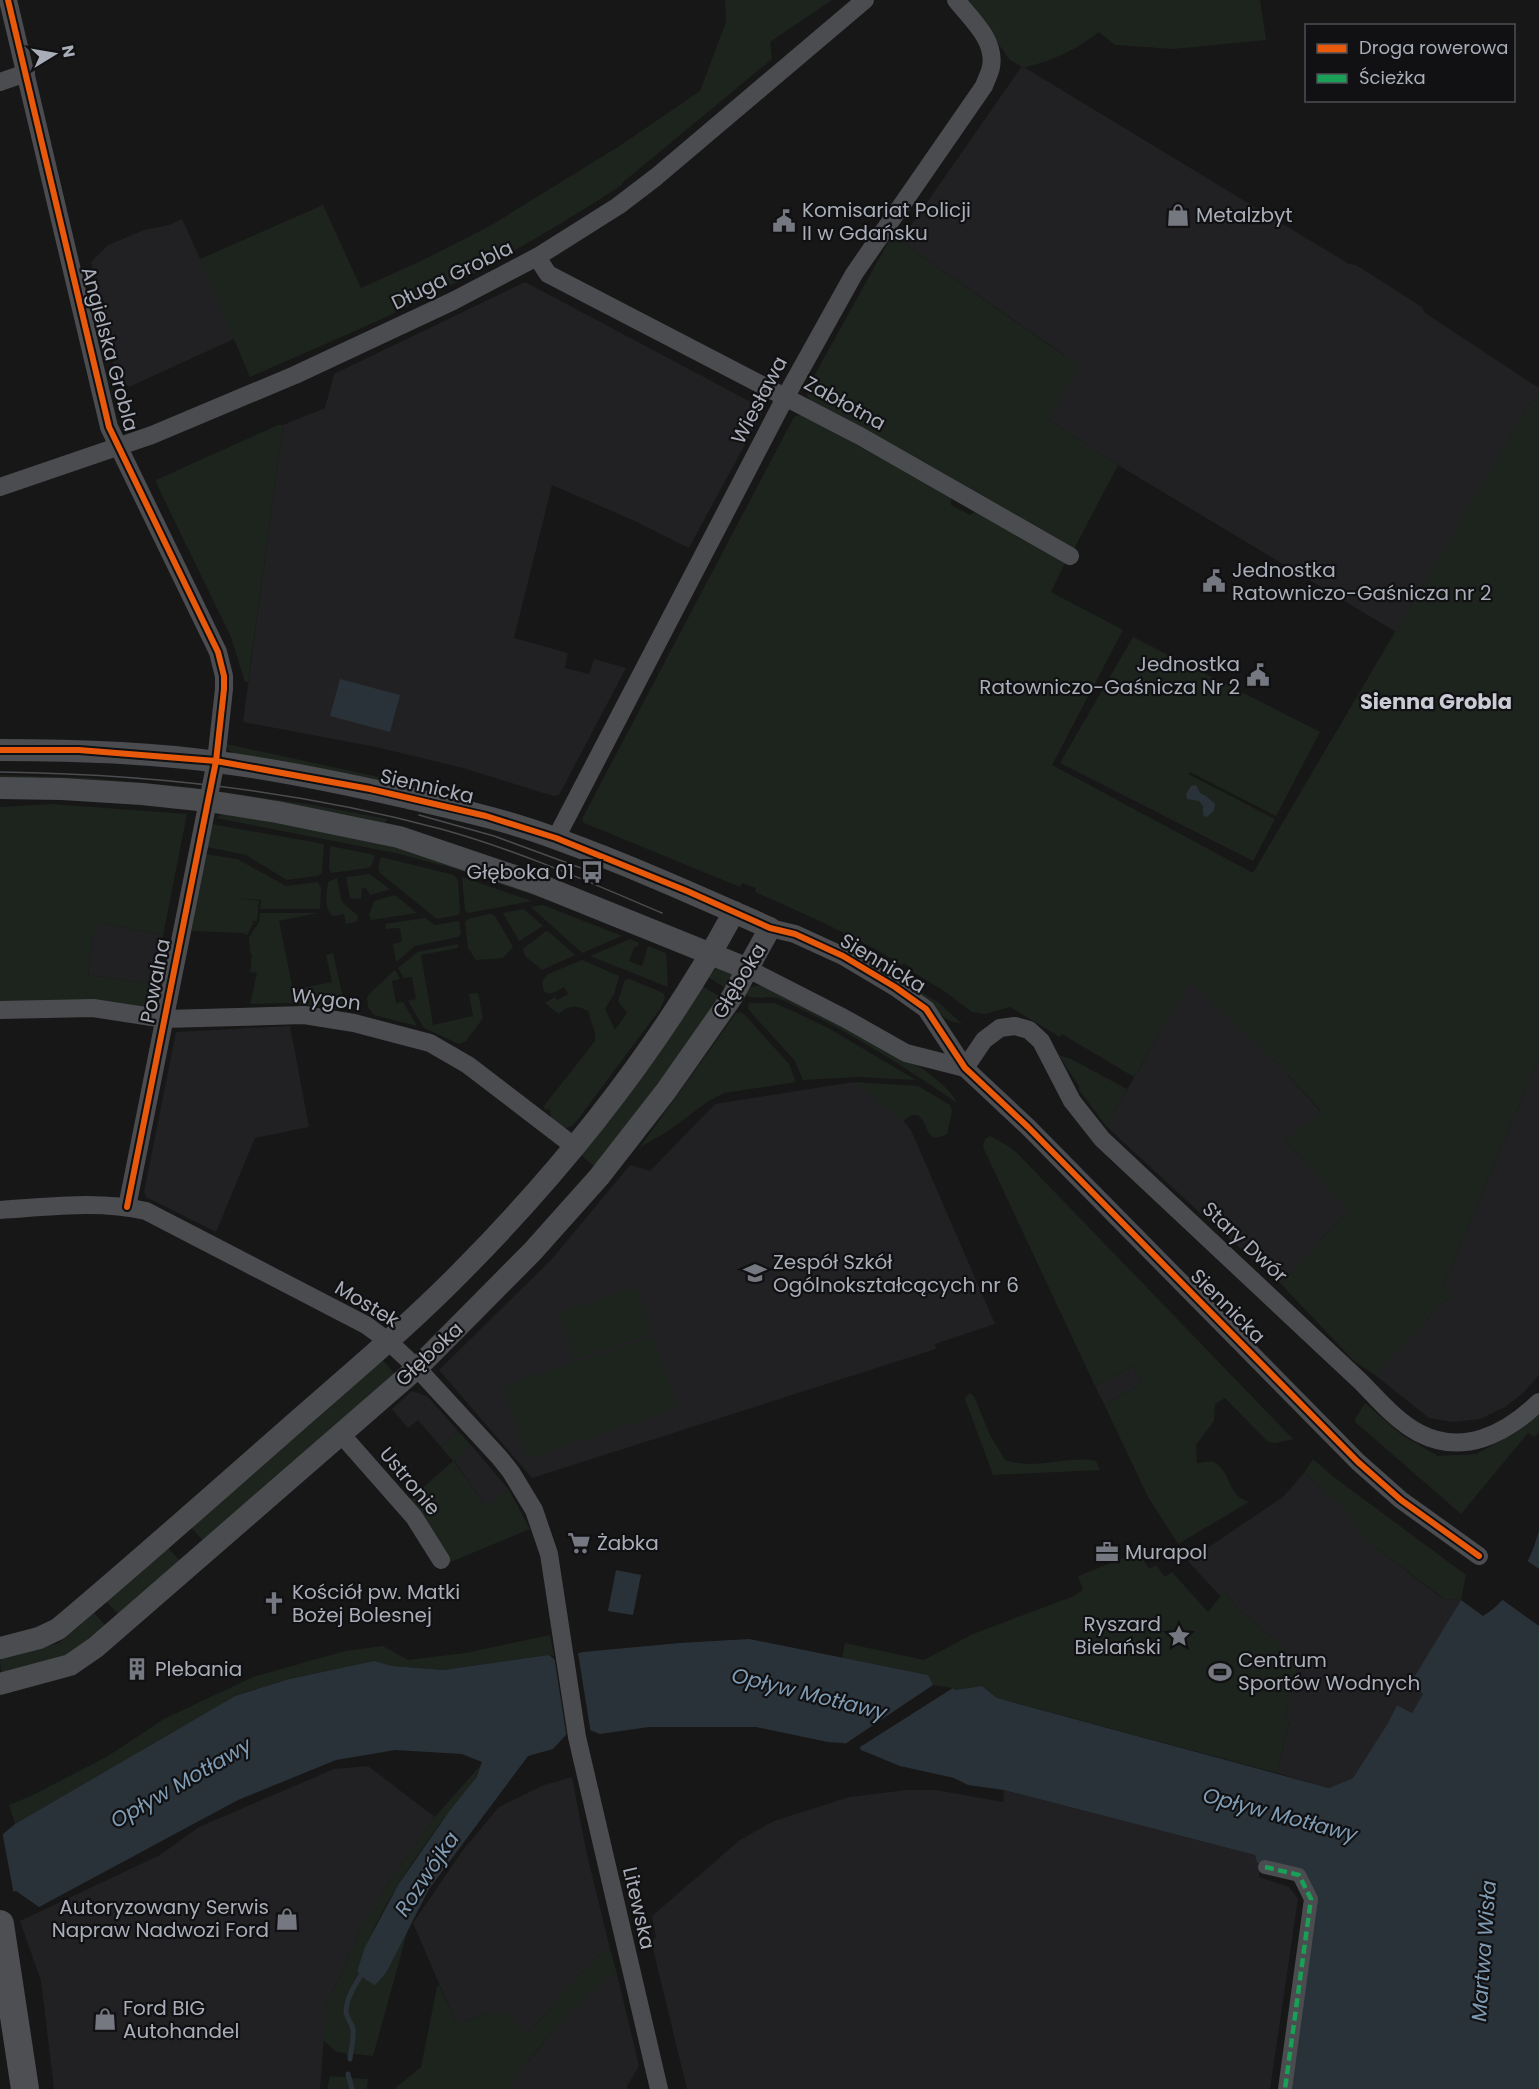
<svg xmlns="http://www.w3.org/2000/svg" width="1539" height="2089" font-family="Poppins,sans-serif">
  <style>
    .built { fill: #212123 }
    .green { fill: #1d241e }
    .water { fill: #2a3239 }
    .pier { fill: #171717 }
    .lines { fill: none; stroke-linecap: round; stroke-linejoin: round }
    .stream { stroke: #2a3239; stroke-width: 5 }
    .pedestrian { stroke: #4b4c50; stroke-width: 14 }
    .minor { stroke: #4b4c50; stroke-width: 18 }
    .tertiary { stroke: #4b4c50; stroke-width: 22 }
    .primary { stroke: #4d4f52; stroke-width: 28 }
    .tram { stroke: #4b4c4f; stroke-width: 1.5 }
    .quiet { stroke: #1a9f57; stroke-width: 4.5; stroke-dasharray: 9 4.5; stroke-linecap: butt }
    .cycleway-casing { stroke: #111113; stroke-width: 10 }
    .cycleway { stroke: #e8590c; stroke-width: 6 }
    .labels { text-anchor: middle; stroke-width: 4.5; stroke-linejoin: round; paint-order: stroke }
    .poi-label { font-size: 20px; fill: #a8adb8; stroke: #111113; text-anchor: start }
    .street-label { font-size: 20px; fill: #a8adb8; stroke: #111113 }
    .neighbourhood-label { font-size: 21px; font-weight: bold; fill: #c9ccd4; stroke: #111113 }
    .water-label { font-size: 21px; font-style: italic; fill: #7f9bb3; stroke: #111113 }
  </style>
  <rect width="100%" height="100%" fill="#171717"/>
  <!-- built -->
  <g class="built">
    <polygon points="1022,66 1349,264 1356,265 1422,307 1425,313 1539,388 1539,393 1535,400 1530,403 1396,632 1118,465 1049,420 1069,361 1064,355 900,241"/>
    <polygon points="182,219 217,296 234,339 129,387 116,376 91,262 108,245 144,230 169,225"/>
    <polygon points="525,282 764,409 689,548 637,522 552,485 514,638 568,653 565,668 589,674 594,659 626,668 559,795 553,796 463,768 376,747 243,722 283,425 325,408 334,374"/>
    <polygon points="101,923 163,935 153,984 88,975 92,938"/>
    <polygon points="1190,981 1279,1065 1321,1112 1286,1141 1348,1210 1281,1284 1199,1212 1106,1126"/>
    <polygon points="290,1026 309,1127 255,1138 216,1232 146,1197 144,1192 176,1032"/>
    <polygon points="1539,1057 1539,1375 1522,1394 1505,1407 1480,1419 1453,1422 1429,1418 1375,1375 1443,1302 1453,1298 1443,1287"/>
    <polygon points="854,1082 901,1118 911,1130 995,1324 935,1344 936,1349 532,1478 439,1370 552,1259 630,1165 650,1171 715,1104"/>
    <polygon points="1133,1366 1142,1384 1104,1404 1095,1386"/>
    <polygon points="412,1391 427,1396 458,1431 441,1447 418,1420 408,1428 392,1409"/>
    <polygon points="471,1445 509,1490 486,1507 454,1460"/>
    <polygon points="1304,1473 1347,1511 1365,1539 1443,1599 1461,1600 1410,1685 1423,1694 1412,1713 1397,1705 1388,1723 1353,1778 1329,1788 1277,1773 1289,1722 1286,1714 1300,1662 1235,1606 1225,1591 1221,1597 1188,1561 1283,1497"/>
    <polygon points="368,1766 435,1817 393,1875 359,1931 341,1975 327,2000 320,2089 54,2089 41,1981 20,1921 160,1855 199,1827 334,1769"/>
    <polygon points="572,1777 586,1850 609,1945 573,1982 526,2036 518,2028 487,2013 456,2023 413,1923 463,1850 499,1807 544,1785"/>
    <polygon points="907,1790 936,1790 1003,1802 1004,1790 1255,1855 1257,1863 1261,1865 1259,1877 1289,1887 1298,1899 1270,2089 687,2089 651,1941 656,1937 652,1916 740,1840 774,1821 849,1797"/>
    <polygon points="614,1973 617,1974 639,2066 627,2086 627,2089 508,2089 521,2070 561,2021 590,1992"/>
  </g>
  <!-- green -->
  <g class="green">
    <path d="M725 0H832L770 42 772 59 622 183V185C571 218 519 249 465 278 396 315 322 345 250 377L200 259 323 205 361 288 421 261 490 226 621 145 700 91 726 22Z"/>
    <path d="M966 0H1260L1266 40 1173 49 1115 45 1099 32C1072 52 1056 59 1024 68L1010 60Z"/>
    <polygon points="891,237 900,241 1079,366 1049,420 1118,465 1074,549 812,403 807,396 808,387"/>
    <path d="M1539 393V1057L1443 1287 1453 1298 1443 1302 1375 1375 1354 1361 1281 1284 1348 1210 1285 1140 1321 1111 1279 1065 1190 982 1134 1077 1062 1034 1060 1037 1010 1007 985 1014 972 1012 944 991 913 972V969L904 963 902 965C855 936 805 914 755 892L756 888 742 883 740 887 584 823 582 819 794 417 800 415 806 416 951 498V505L970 515 975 512 1065 563 1051 592 1123 630 1052 765 1253 873 1530 403 1535 400Z"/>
    <polygon points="278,425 283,425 248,682 245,682 231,637 160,491 156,480"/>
    <polygon points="1133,637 1320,732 1276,816 1190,772 1188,774 1275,819 1253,861 1060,763"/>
    <polygon points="226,744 425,787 534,819 235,755 228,749"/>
    <polygon points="0,775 89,778 199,788 196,790 0,780"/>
    <polygon points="224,792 313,805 388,819 385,823 223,795"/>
    <polygon points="52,804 187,814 163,935 101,923 92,938 88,975 153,984 148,1009 0,1005 0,807"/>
    <polygon points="222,814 351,834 445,858 553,902 456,869 395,853 216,818"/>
    <polygon points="211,824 324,844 322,873 317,876 287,880 246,855 207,847"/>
    <polygon points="330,846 375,855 372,865 368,868 331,873 329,869"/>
    <polygon points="205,854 237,859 286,886 318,882 321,888 320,909 260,909 261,900 237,898 259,901 257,921 251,921 254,922 247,935 243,933 191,931"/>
    <polygon points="381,857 454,875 458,881 460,913 457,915 437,919 380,873 378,867"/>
    <polygon points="369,874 390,889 388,890 370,895 366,888 362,888 361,899 350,898 346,877"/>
    <polygon points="462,877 532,901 468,913 465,910"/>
    <path d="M337 878 342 902 357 915 358 921 346 924 344 914 333 916C323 908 327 894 328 882Z"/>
    <polygon points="395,895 417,913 371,920 369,915 374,901"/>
    <polygon points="543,905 622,936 582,953 531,907"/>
    <polygon points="524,909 543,926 519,941 503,913"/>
    <polygon points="260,913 318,913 279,921 293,990 332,982 326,955 333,953 344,1002 342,1008 336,1009 289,1003 250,1004 257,973 250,972 252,954 250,953 249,937 259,922"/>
    <polygon points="490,914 495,916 513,947 503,958 476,960 468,948 465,922 468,919"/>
    <polygon points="425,918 435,925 459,921 461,934 458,937 415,946 396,962 393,944 402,942 400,928 386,929 385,924"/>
    <polygon points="546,931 549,932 575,955 542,970 525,956 523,949"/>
    <polygon points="630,939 639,943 637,947 635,946 629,961 642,966 648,946 666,953 668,987 590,956"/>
    <polygon points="458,944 458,948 421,955 433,1025 473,1016 469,994 478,993 483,1018 466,1041 459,1044 424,1028 408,1001 416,999 412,977 404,978 398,968 418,952"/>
    <path d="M582 960 619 976 614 994 605 1009 615 1030 627 1013 618 1001 625 980 630 979 661 992 664 994 665 998 660 1009 579 1118 572 1126 563 1129C555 1124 550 1120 550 1110L544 1109V1106L595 1041V1033L588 1011C577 1005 568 1005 559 1014L545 1003 555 997 557 1000 568 994 564 987C558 990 550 997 544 991L542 982 548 974Z"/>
    <polygon points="717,967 733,975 727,989 708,977"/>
    <polygon points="395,970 400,979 392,981 396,1003 403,1002 417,1026 374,1015 368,1007 367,998 369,994"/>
    <polygon points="905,982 939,1003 962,1024 950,1021 944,1017 905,985"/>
    <path d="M762 985C803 1005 942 1065 957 1103 904 1066 851 1033 793 1005 786 1001 779 998 771 997 762 997 752 1000 744 994L751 987Z"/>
    <polygon points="702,986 722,998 597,1169 581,1155"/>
    <polygon points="749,1003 774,1003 793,1011 830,1029 916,1080 857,1077 803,1080 795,1061 748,1009"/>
    <polygon points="740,1012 745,1015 789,1064 796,1082 724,1093 707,1102 667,1132 640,1147 736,1013"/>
    <polygon points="1059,1055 1071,1059 1127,1089 1106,1126 1079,1090 1079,1086"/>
    <path d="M854 1082 918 1086 950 1105 952 1112 947 1134C924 1146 931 1126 918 1115H912L903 1121Z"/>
    <path d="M990 1136 1008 1146 1017 1153 1293 1439 1275 1443 1268 1442 1225 1398 1215 1404 1214 1421 1196 1445 1197 1463 1213 1461C1217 1464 1222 1468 1224 1472 1232 1484 1231 1496 1249 1502L1178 1544 1148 1497 1104 1404 1142 1384 1133 1366 1095 1386 983 1147 985 1139Z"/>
    <polygon points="637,1287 653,1333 574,1359 559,1313"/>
    <polygon points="653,1336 678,1409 527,1459 503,1386"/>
    <polygon points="382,1359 395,1374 205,1543 190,1526"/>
    <path d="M969 1393 974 1396 990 1435 1005 1460C1036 1471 1065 1455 1096 1461L1100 1470 993 1475 965 1399Z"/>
    <polygon points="1365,1403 1402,1435 1438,1456 1476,1454 1515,1433 1539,1413 1539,1432 1534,1437 1528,1433 1461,1514 1354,1421"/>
    <polygon points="458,1431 471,1445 454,1461 486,1507 509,1490 530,1529 448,1563 408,1501 453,1461 441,1447"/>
    <polygon points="1313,1459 1331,1475 1466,1575 1461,1600 1444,1599 1365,1539 1347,1511 1304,1473"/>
    <polygon points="167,1547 181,1562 120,1616 106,1601"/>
    <polygon points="1139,1552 1149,1569 1156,1565 1165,1577 1172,1572 1208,1612 1225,1591 1235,1606 1300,1662 1286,1714 1289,1721 1277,1773 997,1698 982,1686 954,1690 953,1688 933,1685 928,1675 842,1658 845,1643 924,1660 973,1634 1074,1596 1083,1590 1078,1576"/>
    <polygon points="94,1613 107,1627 69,1654 1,1673 0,1659 59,1643"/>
    <polygon points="550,1635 554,1656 549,1655 443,1670 392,1666 374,1661 288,1679 235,1696 15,1824 9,1805 33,1795 108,1756 164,1719 253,1677 345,1651 383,1646 408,1660 465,1653"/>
    <path d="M480 1766C474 1788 455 1804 441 1822 408 1868 374 1917 357 1971L366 1980 386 1973 410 1922 373 2056 354 2054 350 2059 345 2053 337 2052 323 2040 327 2000 341 1975 359 1931 393 1875 435 1817Z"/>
    <path d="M609 1945 617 1974 614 1973C572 2007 538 2045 508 2089H394L421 2067 437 1987 439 1985 456 2023 487 2013 509 2014 526 2036 573 1982Z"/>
    <polygon points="348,2074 351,2078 368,2079 367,2089 327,2089 330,2076 344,2077"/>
  </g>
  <!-- water -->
  <g class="water">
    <polygon points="340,679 400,695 390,732 330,716"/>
    <polygon points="1196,785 1200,793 1206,796 1215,804 1214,810 1207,817 1203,815 1203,806 1199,801 1187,799 1186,794 1191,786"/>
    <path d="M1539 1531V2089H1287L1314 1899 1300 1871 1257 1863 1255 1855 1004 1790 968 1785 954 1778 900 1766 861 1750 859 1746 842 1743 828 1742 756 1727H649L600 1734 590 1730 566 1735 553 1749 528 1756 429 1889 386 1973 375 1985 366 1980 357 1971 365 1947 398 1885 448 1813 476 1778 482 1762 462 1754 395 1750 336 1760 238 1800 39 1907 16 1891 0 1896 2 1835 15 1824 235 1696 289 1679 374 1661 392 1666 443 1670 549 1655 554 1659 583 1652 680 1643 749 1639 928 1675 933 1685 953 1688 955 1690 982 1686 997 1698 1329 1788 1353 1778 1388 1723 1397 1705 1412 1713 1423 1694 1410 1684 1461 1600 1483 1616C1510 1600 1531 1561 1539 1531Z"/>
    <polygon points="616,1570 641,1575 633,1615 608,1611"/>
  </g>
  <!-- pier -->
  <g class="pier">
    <polygon points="1526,1560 1539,1569 1539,1626 1500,1598"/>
    <polygon points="578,1653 591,1734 567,1739 554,1656"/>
    <polygon points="933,1685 953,1688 860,1747 845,1744"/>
    <polygon points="2,1831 14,1895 0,1899 0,1832"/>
  </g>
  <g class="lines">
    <!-- stream -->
    <g class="stream">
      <path d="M350 2059C351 2050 354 2038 353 2029 352 2023 346 2018 346 2011 347 1996 356 1983 364 1971"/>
      <polyline points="348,2074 352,2089"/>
    </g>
    <!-- pedestrian -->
    <polyline class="pedestrian" points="1265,1867 1299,1875 1311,1899 1285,2089"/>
    <!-- minor -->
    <g class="minor">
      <polyline points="8,0 109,427 218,652 224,676 224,689 216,761 127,1207"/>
      <polyline points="0,82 26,73"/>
      <polyline points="537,257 548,274 860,436 1070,556"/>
      <polyline points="0,487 152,435 295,375 453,301 537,257 618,206 656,177 865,0"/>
      <path d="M556 838 786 396 854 274 984 86C986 80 990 73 991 67 996 40 971 19 956 0"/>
      <polyline points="770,928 795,934 843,956 895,987 926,1009 965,1068 1028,1127 1358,1462 1401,1500 1479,1556"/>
      <polyline points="748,969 844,1018 906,1053 965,1068"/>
      <polyline points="0,1010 93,1008 165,1019 304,1015 354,1023 430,1043 468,1065 575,1147"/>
      <path d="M965 1068 984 1040 1000 1028 1015 1026 1029 1030 1041 1041 1072 1101 1102 1139 1360 1381C1378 1399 1396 1421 1419 1433 1463 1456 1506 1434 1539 1402"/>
      <path d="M0 1210C49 1207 98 1200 146 1211L366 1325 388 1341 417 1368 499 1457 511 1472 534 1510 549 1554 577 1737 659 2089"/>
      <polyline points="341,1434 414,1517 441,1560"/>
    </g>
    <!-- tertiary -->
    <g class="tertiary">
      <path d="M0 750C71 750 147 752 217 762 280 770 342 783 404 797 455 809 507 820 557 839 629 865 700 897 770 928L732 997 666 1091 599 1177 532 1252 417 1368 96 1647 70 1665 0 1684"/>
      <polyline points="0,788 62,789 142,794 208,801 277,812 399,837 535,883 748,969"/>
      <path d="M0 1648 39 1638 58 1629C133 1566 206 1501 280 1436 341 1382 404 1330 461 1272 567 1165 662 1045 734 912"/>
    </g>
    <!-- primary -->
    <polyline class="primary" points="0,1924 25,2089"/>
    <!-- tram -->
    <g class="tram">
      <path d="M0 772C148 774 297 790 441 829 517 850 589 882 662 913"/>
      <polyline points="419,815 494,836 592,872"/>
    </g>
    <!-- quiet -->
    <polyline class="quiet" points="1265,1867 1299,1875 1311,1899 1285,2089"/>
    <!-- cycleway casing -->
    <g class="cycleway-casing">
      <g id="cycleway">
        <polyline points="8,0 109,427 218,652 224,676 224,689 216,761 127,1207"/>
        <polyline points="0,750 79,750 216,761 370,789 486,816 556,838 687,891 770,928 795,934 843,956 895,987 926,1009 965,1068 1028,1127 1358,1462 1401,1500 1479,1556"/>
      </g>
    </g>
    <!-- cycleway -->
    <use href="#cycleway" class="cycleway"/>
  </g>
  <!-- icons -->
  <defs>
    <g id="shop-bare" transform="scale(1.8)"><path d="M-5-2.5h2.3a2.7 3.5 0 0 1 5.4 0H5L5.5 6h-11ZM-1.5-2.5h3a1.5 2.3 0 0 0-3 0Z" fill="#757880" stroke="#111113" stroke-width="2.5" paint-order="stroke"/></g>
    <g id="civic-bare" transform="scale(1.8)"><path d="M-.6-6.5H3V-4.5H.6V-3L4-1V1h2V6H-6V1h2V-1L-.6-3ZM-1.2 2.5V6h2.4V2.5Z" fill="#757880" stroke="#111113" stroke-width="2.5" paint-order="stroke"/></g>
    <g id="bus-bare" transform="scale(1.8)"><path d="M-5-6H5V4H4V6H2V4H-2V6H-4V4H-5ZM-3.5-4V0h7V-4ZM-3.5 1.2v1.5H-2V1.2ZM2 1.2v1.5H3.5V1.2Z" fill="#757880" stroke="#111113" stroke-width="2.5" paint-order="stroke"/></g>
    <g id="school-bare" transform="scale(1.8)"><path d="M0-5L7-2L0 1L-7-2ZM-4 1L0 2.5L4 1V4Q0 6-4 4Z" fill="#757880" stroke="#111113" stroke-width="2.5" paint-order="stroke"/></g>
    <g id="supermarket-bare" transform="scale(1.8)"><path d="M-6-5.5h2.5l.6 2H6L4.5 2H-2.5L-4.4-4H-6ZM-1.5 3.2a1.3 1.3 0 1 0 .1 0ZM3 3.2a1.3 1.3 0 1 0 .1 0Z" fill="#757880" stroke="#111113" stroke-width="2.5" paint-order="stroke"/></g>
    <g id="office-bare" transform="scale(1.8)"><path d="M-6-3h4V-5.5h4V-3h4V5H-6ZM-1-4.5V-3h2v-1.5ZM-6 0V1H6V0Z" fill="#757880" stroke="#111113" stroke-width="2.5" paint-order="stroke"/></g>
    <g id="church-bare" transform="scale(1.8)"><path d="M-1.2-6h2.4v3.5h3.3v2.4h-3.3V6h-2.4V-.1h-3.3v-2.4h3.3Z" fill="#757880" stroke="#111113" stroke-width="2.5" paint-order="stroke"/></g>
    <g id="sight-bare" transform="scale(1.8)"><path d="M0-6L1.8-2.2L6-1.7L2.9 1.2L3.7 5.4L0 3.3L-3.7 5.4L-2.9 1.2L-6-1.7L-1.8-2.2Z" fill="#757880" stroke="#111113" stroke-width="2.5" paint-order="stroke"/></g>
    <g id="building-bare" transform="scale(1.8)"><path d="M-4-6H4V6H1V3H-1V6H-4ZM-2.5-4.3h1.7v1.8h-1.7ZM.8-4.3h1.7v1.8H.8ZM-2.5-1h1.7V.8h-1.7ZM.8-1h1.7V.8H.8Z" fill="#757880" stroke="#111113" stroke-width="2.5" paint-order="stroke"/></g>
    <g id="stadium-bare" transform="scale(1.8)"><path d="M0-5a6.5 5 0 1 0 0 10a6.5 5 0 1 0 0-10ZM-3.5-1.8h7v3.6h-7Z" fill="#757880" stroke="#111113" stroke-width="2.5" paint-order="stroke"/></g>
  </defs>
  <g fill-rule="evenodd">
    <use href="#shop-bare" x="1178" y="215"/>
    <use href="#civic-bare" x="784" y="221"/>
    <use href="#civic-bare" x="1214" y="581"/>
    <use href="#civic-bare" x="1258" y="675"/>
    <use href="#bus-bare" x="592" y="872"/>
    <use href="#school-bare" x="755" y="1273"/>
    <use href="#supermarket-bare" x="579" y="1543"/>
    <use href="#office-bare" x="1107" y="1552"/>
    <use href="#church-bare" x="274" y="1603"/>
    <use href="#sight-bare" x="1179" y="1636"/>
    <use href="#building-bare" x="137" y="1669"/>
    <use href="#stadium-bare" x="1220" y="1672"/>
    <use href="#shop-bare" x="287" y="1919"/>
    <use href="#shop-bare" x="105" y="2019"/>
  </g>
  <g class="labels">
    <!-- poi labels -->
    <g class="poi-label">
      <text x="802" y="217">Komisariat Policji<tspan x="802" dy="23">II w Gdańsku</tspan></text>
      <text x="1196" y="222">Metalzbyt</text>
      <text x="1232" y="577">Jednostka<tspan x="1232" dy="23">Ratowniczo-Gaśnicza nr 2</tspan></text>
      <text x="1240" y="671" text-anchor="end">Jednostka<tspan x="1240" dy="23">Ratowniczo-Gaśnicza Nr 2</tspan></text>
      <text x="574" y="879" text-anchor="end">Głęboka 01</text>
      <text x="773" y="1269">Zespół Szkół<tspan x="773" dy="23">Ogólnokształcących nr 6</tspan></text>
      <text x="597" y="1550">Żabka</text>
      <text x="1125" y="1559">Murapol</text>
      <text x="292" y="1599">Kościół pw. Matki<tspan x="292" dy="23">Bożej Bolesnej</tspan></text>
      <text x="1161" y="1631" text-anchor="end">Ryszard<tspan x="1161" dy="23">Bielański</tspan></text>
      <text x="1238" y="1667">Centrum<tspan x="1238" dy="23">Sportów Wodnych</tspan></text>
      <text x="155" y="1676">Plebania</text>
      <text x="269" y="1914" text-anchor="end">Autoryzowany Serwis<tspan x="269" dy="23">Napraw Nadwozi Ford</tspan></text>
      <text x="123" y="2015">Ford BIG<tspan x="123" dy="23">Autohandel</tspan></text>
    </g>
    <!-- street labels -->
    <g class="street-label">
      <text transform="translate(452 275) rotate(-26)" y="7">Długa Grobla</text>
      <text transform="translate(110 349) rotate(75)" y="7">Angielska Grobla</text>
      <text transform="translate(759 400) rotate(-62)" y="7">Wiesława</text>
      <text transform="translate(845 403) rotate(29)" y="7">Zabłotna</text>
      <text transform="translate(427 786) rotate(13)" y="7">Siennicka</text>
      <text transform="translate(883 963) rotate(31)" y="7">Siennicka</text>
      <text transform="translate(155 981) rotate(-79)" y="7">Powalna</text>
      <text transform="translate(739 981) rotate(-59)" y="7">Głęboka</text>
      <text transform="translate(326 999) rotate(7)" y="7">Wygon</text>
      <text transform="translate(1245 1242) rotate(43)" y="7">Stary Dwór</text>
      <text transform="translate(367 1304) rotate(31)" y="7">Mostek</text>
      <text transform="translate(1228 1306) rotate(45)" y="7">Siennicka</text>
      <text transform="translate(429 1354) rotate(-43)" y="7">Głęboka</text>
      <text transform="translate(410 1481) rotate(50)" y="7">Ustronie</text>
      <text transform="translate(639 1908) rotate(77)" y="7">Litewska</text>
    </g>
    <!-- neighbourhood labels -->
    <g class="neighbourhood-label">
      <text x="1436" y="709">Sienna Grobla</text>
    </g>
    <!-- water labels -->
    <g class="water-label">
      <text transform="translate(809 1694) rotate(14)" y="7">Opływ Motławy</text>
      <text transform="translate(181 1783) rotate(-30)" y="7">Opływ Motławy</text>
      <text transform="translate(1280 1815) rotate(15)" y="7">Opływ Motławy</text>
      <text transform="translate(427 1874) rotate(-56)" y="7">Rozwójka</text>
      <text transform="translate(1484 1951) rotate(-86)" y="7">Martwa Wisła</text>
    </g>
  </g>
  <!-- legend -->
  <rect x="1305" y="24" width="210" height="78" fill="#111113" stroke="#4d4f55" stroke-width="1.5"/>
  <rect x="1317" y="44" width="30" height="9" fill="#e8590c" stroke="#4d4f55" stroke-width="1.5"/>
  <text x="1359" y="54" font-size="18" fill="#a8adb8">Droga rowerowa</text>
  <rect x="1317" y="74" width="30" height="9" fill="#1a9f57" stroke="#4d4f55" stroke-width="1.5"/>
  <text x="1359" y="84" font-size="18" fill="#a8adb8">Ścieżka</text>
  <!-- north arrow -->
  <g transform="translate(54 54) rotate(79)" stroke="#111113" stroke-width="4.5" paint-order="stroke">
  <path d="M0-4.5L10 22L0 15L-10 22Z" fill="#a8adb8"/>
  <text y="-9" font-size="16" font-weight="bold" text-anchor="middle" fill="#a8adb8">N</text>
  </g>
</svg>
